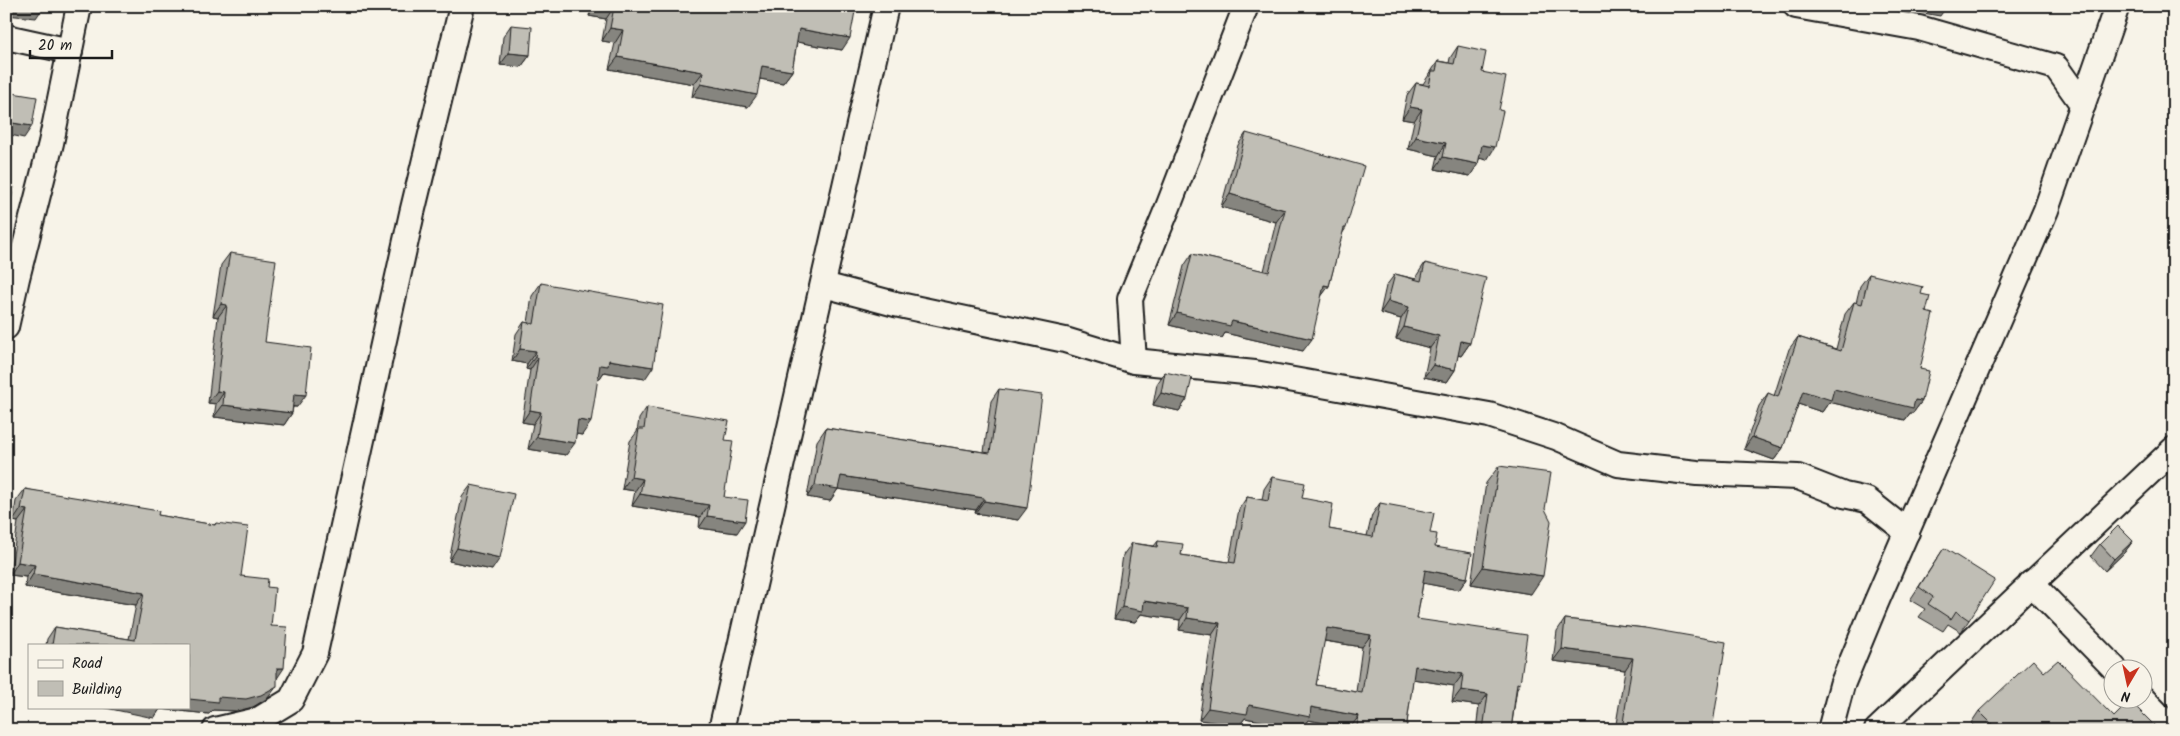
<svg xmlns="http://www.w3.org/2000/svg" width="2180" height="736" font-family="Kalam,sans-serif">
  <style>
    .lines { fill: none; stroke-linecap: round; stroke-linejoin: round }
    .minor-casing { stroke: #1c1c1c; stroke-width: 28 }
    .minor { stroke: #f7f3e8; stroke-width: 24 }
    .wall { fill: #a5a39c; stroke: #1c1c1c; fill-rule: evenodd }
    .shaded-wall { fill: #86857f; stroke: #1c1c1c }
    .building { fill: #c0beb5; stroke: #1c1c1c; fill-rule: evenodd }
  </style>
  <rect width="100%" height="100%" fill="#f7f3e8"/>
  <filter id="ink" filterUnits="userSpaceOnUse"><feTurbulence type="fractalNoise" baseFrequency=".02" numOctaves="2"/><feDisplacementMap in="SourceGraphic" scale="10" xChannelSelector="R" yChannelSelector="G"/><feConvolveMatrix kernelMatrix="1 2 1 2 8 2 1 2 1" color-interpolation-filters="sRGB"/></filter>
  <g filter="url(#ink)">
    <g class="lines">
      <!-- minor casing -->
      <g class="minor-casing">
        <g id="minor">
          <polyline points="1796,6 1919,28 2056,67 2083,105"/>
          <polyline points="6,37 70,51"/>
          <polyline points="824,285 895,304 1065,340 1134,361 1255,373 1489,415 1556,437 1618,464 1697,473 1798,477 1844,495 1867,500 1907,532"/>
          <polyline points="6,327 17,278 51,143 79,6"/>
          <polyline points="1134,361 1130,299 1168,207 1246,6"/>
          <polyline points="2031,583 2114,668"/>
          <polyline points="2142,698 2169,726 2165,730"/>
          <polyline points="215,730 258,720 291,700 315,653 412,213 462,6"/>
          <polyline points="721,730 886,6"/>
          <polyline points="1830,730 1842,685 1875,605 2046,210 2117,6"/>
          <polyline points="1877,730 2174,449"/>
        </g>
      </g>
      <!-- minor -->
      <use href="#minor" class="minor"/>
    </g>
    <!-- wall -->
    <g class="wall">
      <polygon points="591,6 856,6 842,50 797,42 792,71 783,83 760,79 748,107 692,97 694,84 609,69 615,43 602,41 606,19 589,16"/>
      <polygon points="511,25 530,55 521,67 500,65 503,37"/>
      <polygon points="1458,46 1482,72 1487,160 1480,158 1470,176 1435,169 1438,156 1408,149 1414,121 1402,119 1407,95 1416,83 1423,84 1438,61 1449,63 1450,58"/>
      <polygon points="1246,133 1346,228 1342,234 1329,286 1321,296 1303,351 1225,333 1222,338 1169,325 1184,266 1192,254 1264,271 1276,222 1221,207 1238,145"/>
      <polygon points="230,253 265,342 297,407 293,407 292,413 284,425 214,417 216,404 208,403 218,317 213,316 221,265"/>
      <polygon points="1425,263 1470,343 1461,356 1458,355 1455,370 1447,382 1424,377 1430,348 1396,339 1401,319 1380,313 1386,286 1395,274 1416,279 1417,275"/>
      <polygon points="1869,274 1921,294 1926,312 1920,369 1922,401 1913,413 1910,413 1905,420 1829,402 1822,412 1798,404 1783,448 1774,460 1744,449 1759,406 1768,393 1774,396 1789,349 1798,337 1836,349 1845,314 1854,302 1856,303 1860,286"/>
      <polygon points="541,283 645,379 604,372 600,378 598,378 582,435 576,434 566,455 528,449 533,424 522,422 530,370 526,369 527,364 512,361 516,334 524,322 528,323 532,296"/>
      <polygon points="1165,372 1187,399 1179,411 1153,405 1157,384"/>
      <polygon points="999,389 1018,520 975,513 976,510 838,489 830,501 807,497 817,441 826,428 984,452 991,401"/>
      <polygon points="647,407 725,440 724,497 737,533 699,528 700,517 632,506 635,491 622,489 630,441 637,432 639,419"/>
      <polygon points="1499,466 1545,509 1531,594 1471,584 1486,483"/>
      <path d="M1272 477 1302 498 1329 529 1367 536 1372 515 1380 503 1430 533 1435 547 1467 578 1459 590 1423 583 1417 619 1520 684 1517 688 1511 730H1476L1479 706 1452 702 1454 686 1413 679 1406 730H1350V728L1308 720 1301 729 1245 718 1239 726 1199 720 1212 635 1179 630 1180 620 1141 614 1135 622 1114 619 1123 555 1132 543 1154 546 1158 541 1181 555 1229 562 1239 509 1247 497 1262 500 1264 489ZM1324 641 1362 647 1356 692 1316 685Z"/>
      <polygon points="471,485 492,570 449,561 462,497"/>
      <polygon points="25,489 158,515 214,525 216,523 241,576 267,587 277,679 268,698 253,707 237,711 213,710 209,714 160,709 154,718 189,645 46,645 47,639 55,627 129,639 136,605 25,587 26,577 10,575 18,522 13,521 16,501"/>
      <polygon points="2133,541 2124,553 2105,571 2091,556 2100,544"/>
      <polygon points="1944,548 1969,620 1961,632 1948,624 1943,631 1919,617 1925,609 1910,600"/>
      <polygon points="1565,619 1645,628 1712,730 1615,730 1625,670 1553,661 1557,631"/>
      <polygon points="2044,672 2114,717 2159,730 1978,730 1971,723 1979,711"/>
    </g>
    <!-- shaded-wall -->
    <g class="shaded-wall">
      <polygon points="6,6 44,6 36,18 6,15"/>
      <polygon points="596,6 612,6 614,7 606,19 589,16"/>
      <polygon points="1882,6 1947,6 1940,16"/>
      <polygon points="610,28 623,30 615,43 602,41"/>
      <polygon points="799,29 850,38 842,50 791,41"/>
      <polygon points="509,53 530,55 521,67 500,65"/>
      <polygon points="618,57 703,72 694,84 609,69"/>
      <polygon points="762,66 792,71 783,83 754,78"/>
      <polygon points="701,84 757,95 748,107 692,97"/>
      <polygon points="1410,107 1422,109 1414,121 1402,119"/>
      <polygon points="6,122 32,126 24,138 6,134"/>
      <polygon points="1416,137 1446,143 1438,156 1408,149"/>
      <polygon points="1482,145 1495,147 1487,160 1474,157"/>
      <polygon points="1443,157 1478,164 1470,176 1435,169"/>
      <polygon points="1230,194 1285,210 1276,222 1221,207"/>
      <polygon points="1324,285 1329,286 1320,298"/>
      <polygon points="1388,301 1409,307 1401,319 1380,313"/>
      <polygon points="221,304 227,305 218,317 213,316"/>
      <polygon points="1177,313 1232,321 1312,339 1303,351 1225,333 1222,338 1169,325"/>
      <polygon points="1404,327 1439,336 1430,348 1396,339"/>
      <polygon points="1461,341 1470,343 1461,356 1453,353"/>
      <polygon points="520,349 536,351 527,364 512,361"/>
      <polygon points="535,357 538,358 530,370 526,369"/>
      <polygon points="609,360 653,367 645,379 604,372 600,378 591,377 600,365"/>
      <polygon points="1433,365 1455,370 1447,382 1424,377"/>
      <polygon points="1834,389 1915,400 1922,401 1913,413 1910,413 1905,420 1829,402 1822,412 1795,403 1803,391"/>
      <polygon points="217,391 224,392 216,404 208,403"/>
      <polygon points="1161,393 1187,399 1179,411 1153,405"/>
      <polygon points="294,394 306,395 297,407 286,406"/>
      <polygon points="223,405 292,413 284,425 214,417"/>
      <polygon points="530,410 541,412 533,424 522,422"/>
      <polygon points="578,420 591,422 582,435 570,433"/>
      <polygon points="537,437 575,443 566,455 528,449"/>
      <polygon points="1752,437 1783,448 1774,460 1744,449"/>
      <polygon points="841,476 984,498 976,510 838,489 830,501 807,497 815,485"/>
      <polygon points="631,477 643,479 635,491 622,489"/>
      <polygon points="640,494 709,505 700,517 632,506"/>
      <polygon points="984,501 1027,508 1018,520 975,513"/>
      <polygon points="21,509 27,510 18,522 13,521"/>
      <polygon points="707,516 745,521 737,533 699,528"/>
      <polygon points="2133,541 2124,553 2105,571 2114,559"/>
      <polygon points="457,548 500,558 492,570 449,561"/>
      <polygon points="18,562 35,565 26,577 10,575"/>
      <polygon points="1483,567 1543,576 1531,594 1471,584"/>
      <polygon points="1425,570 1467,578 1459,590 1417,582"/>
      <polygon points="33,574 144,593 136,605 25,587"/>
      <polygon points="1144,601 1188,608 1180,620 1141,614 1135,622 1114,619 1122,607"/>
      <polygon points="1187,618 1220,623 1212,635 1179,630"/>
      <polygon points="1327,628 1371,635 1362,647 1319,640"/>
      <polygon points="1562,649 1633,658 1625,670 1553,661"/>
      <polygon points="1415,666 1463,674 1454,686 1407,678"/>
      <polygon points="277,668 284,668 276,680"/>
      <polygon points="277,686 268,698 253,707 237,711 213,710 209,714 160,709 154,718 101,707 189,707 189,699 218,697"/>
      <polygon points="1461,690 1488,694 1479,706 1452,702"/>
      <polygon points="1249,705 1311,707 1359,716 1350,728 1308,720 1301,729 1245,718 1239,726 1199,720 1208,708"/>
      <polygon points="1678,725 1709,730 1674,730"/>
      <polygon points="1357,726 1385,730 1355,730"/>
    </g>
    <!-- building -->
    <g class="building">
      <polygon points="612,6 824,7 856,6 850,38 799,29 792,71 762,66 757,95 701,84 703,72 618,57 623,30 610,28 614,7"/>
      <polygon points="511,25 532,27 530,55 509,53"/>
      <polygon points="1458,46 1486,52 1482,72 1506,77 1499,110 1503,111 1495,147 1482,145 1478,164 1443,157 1446,143 1416,137 1422,109 1410,107 1416,83 1429,86 1432,71 1436,71 1438,61 1454,64"/>
      <polygon points="6,92 37,97 32,126 6,122"/>
      <polygon points="1246,133 1364,166 1346,228 1344,228 1329,286 1324,285 1312,339 1232,321 1230,326 1177,313 1192,254 1269,272 1285,210 1230,194"/>
      <polygon points="6,185 14,187 6,224"/>
      <polygon points="230,253 276,260 265,342 311,348 306,395 294,394 292,413 223,405 224,392 217,391 227,305 221,304"/>
      <polygon points="1425,263 1486,278 1470,343 1461,341 1455,370 1433,365 1439,336 1404,327 1409,307 1388,301 1395,274 1421,281"/>
      <polygon points="1869,274 1923,287 1921,294 1930,296 1926,312 1933,314 1920,369 1929,371 1922,401 1915,400 1913,408 1834,389 1831,400 1803,391 1783,448 1752,437 1768,393 1778,397 1798,337 1841,351 1854,302 1862,304"/>
      <polygon points="541,283 663,305 653,367 609,360 608,366 600,365 591,422 578,420 575,443 537,437 541,412 530,410 538,358 535,357 536,351 520,349 524,322 534,324"/>
      <polygon points="1165,372 1192,378 1187,399 1161,393"/>
      <polygon points="999,389 1042,395 1027,508 984,501 984,498 841,476 838,489 815,485 826,428 990,453"/>
      <polygon points="647,407 729,421 725,440 733,441 724,497 748,500 745,521 707,516 709,505 640,494 643,479 631,477 639,429 644,429"/>
      <polygon points="1499,466 1551,473 1545,509 1551,521 1543,576 1483,567"/>
      <path d="M1272 477 1305 483 1302 498 1333 504 1329 529 1373 537 1380 503 1434 513 1430 533 1437 534 1435 547 1472 553 1467 578 1425 570 1417 619 1527 635 1520 684 1517 683 1511 730H1483L1488 694 1461 690 1463 674 1415 666 1406 730H1385L1357 726 1359 716 1311 707 1310 717 1249 705 1247 714 1208 708 1220 623 1187 618 1188 608 1144 601 1143 611 1122 607 1132 543 1157 547 1158 541 1183 544 1181 555 1235 563 1247 497 1268 501ZM1327 628 1371 635 1362 693 1316 685Z"/>
      <polygon points="471,485 514,494 500,558 457,548"/>
      <polygon points="25,489 159,511 158,515 215,525 216,523 248,527 241,576 268,579 267,587 275,588 271,626 287,627 284,668 277,668 277,686 261,695 246,699 218,697 218,702 189,699 189,645 52,645 55,627 135,640 144,593 33,574 35,565 18,562 27,510 21,509"/>
      <polygon points="2118,526 2133,541 2114,559 2100,544"/>
      <polygon points="1944,548 1995,580 1969,620 1956,611 1951,619 1928,604 1933,597 1919,587"/>
      <polygon points="1565,619 1645,628 1726,642 1712,730 1678,725 1677,730 1622,730 1624,716 1633,658 1562,649"/>
      <polygon points="2033,660 2044,672 2058,660 2114,717 2130,701 2159,730 1998,730 1979,711"/>
    </g>
  </g>
  <!-- margin -->
  <rect width="2180" height="736" fill="none" stroke="#f7f3e8" stroke-width="25"/>
  <rect x="12" y="12" width="2155" height="711" fill="none" stroke="#1c1c1c" stroke-width="2" filter="url(#ink)"/>
  <!-- legend -->
  <rect x="28" y="644" width="162" height="65" fill="#f7f3e8" stroke="#9f9d96"/>
  <rect x="38" y="660" width="25" height="8" fill="#f7f3e8" stroke="#9f9d96"/>
  <text x="72" y="668" font-size="15" fill="#1c1c1c">Road</text>
  <rect x="38" y="681" width="25" height="15" fill="#c0beb5" stroke="#9f9d96"/>
  <text x="72" y="694" font-size="15" fill="#1c1c1c">Building</text>
  <!-- north arrow -->
  <g transform="translate(2128 684) rotate(189)"><circle r="24" fill="#f7f3e8" stroke="#9f9d96"/>
  <path d="M0-4L9 19L0 12L-9 19Z" fill="#c8321e"/>
  <text y="-8" font-size="14" font-weight="bold" text-anchor="middle" fill="#1c1c1c">N</text>
  </g>
  <!-- scale -->
  <path d="M30 50v8h82v-8" fill="none" stroke="#1c1c1c" stroke-width="2.5"/>
  <text x="38" y="50" font-size="15" fill="#1c1c1c" stroke="#f7f3e8" stroke-width="4" paint-order="stroke">20 m</text>
</svg>
